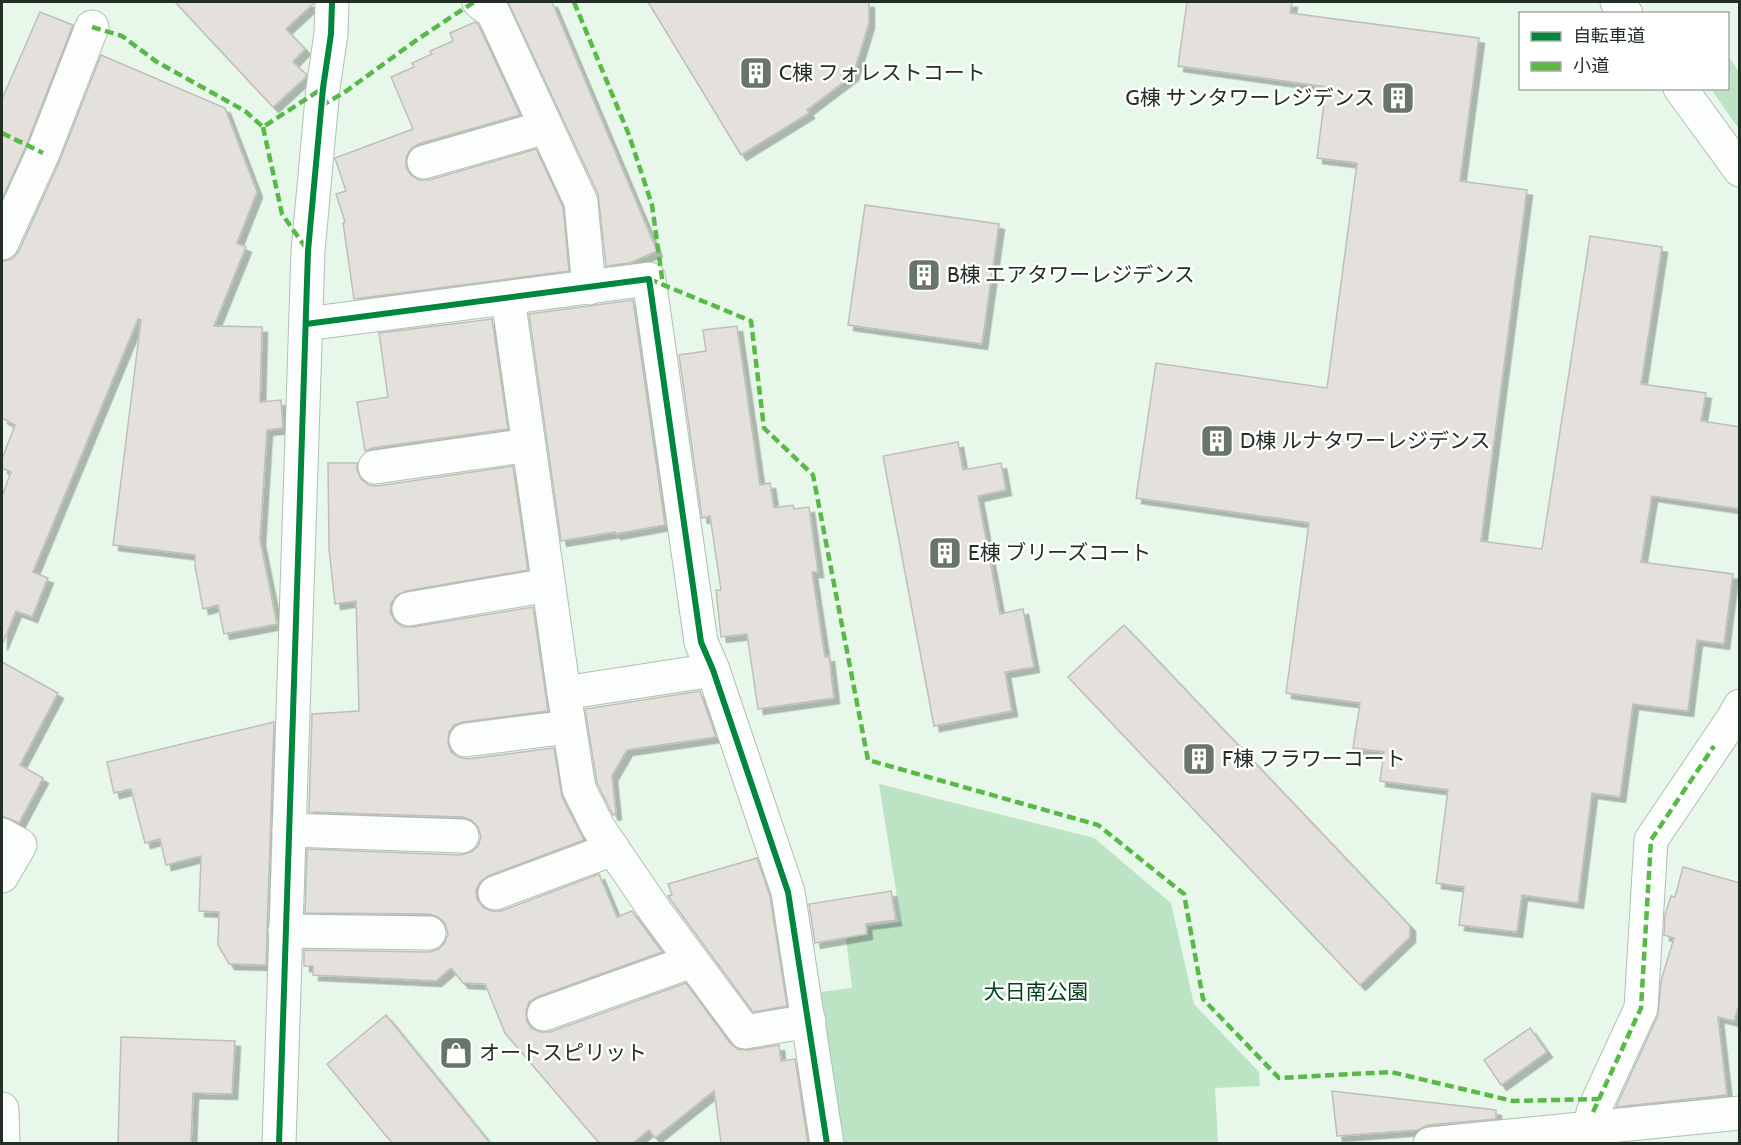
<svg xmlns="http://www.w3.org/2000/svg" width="1741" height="1145" font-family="Cabin,'Noto Sans JP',sans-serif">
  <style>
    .green { fill: #bde3c5 }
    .building { fill: #e4e0db; stroke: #bfbfb9; stroke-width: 1.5; filter: url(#shadow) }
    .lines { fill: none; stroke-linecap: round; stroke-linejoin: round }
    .minor-casing { stroke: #b1beb4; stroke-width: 35 }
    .minor { stroke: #fbfefc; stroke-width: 33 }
    .quiet { stroke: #58b947; stroke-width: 4.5; stroke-dasharray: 9 4.5; stroke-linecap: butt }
    .cycleway-casing { stroke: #fff; stroke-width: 10 }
    .cycleway { stroke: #00873e; stroke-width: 6 }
    .labels { text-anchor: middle; stroke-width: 5; stroke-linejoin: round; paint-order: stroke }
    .poi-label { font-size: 21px; fill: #232e25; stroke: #fff; text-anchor: start }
    .park-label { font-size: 21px; fill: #03421d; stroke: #fff }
  </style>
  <defs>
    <filter id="shadow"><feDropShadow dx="5.5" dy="5.5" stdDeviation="0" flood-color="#0004"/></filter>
  </defs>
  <rect width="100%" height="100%" fill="#e7f8ea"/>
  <!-- green -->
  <g class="green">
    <polygon points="1728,55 1739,72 1739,129 1711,89 1728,88"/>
    <polygon points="879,784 1094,838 1171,903 1194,1004 1259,1072 1260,1086 1215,1088 1218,1143 843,1143 821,992 852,988 845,930 901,922"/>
  </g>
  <!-- building -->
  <g class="building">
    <polygon points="175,2 313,2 313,4 286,29 305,49 293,62 306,74 306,77 273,107"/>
    <polygon points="508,2 552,2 657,251 630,263 606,266 598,194"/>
    <polygon points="648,2 869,2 869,23 853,75 807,110 809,113 741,155"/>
    <polygon points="1187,2 1292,2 1290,13 1479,38 1460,181 1527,190 1481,541 1542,549 1590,236 1662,247 1641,384 1706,393 1701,421 1740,427 1740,509 1652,496 1641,562 1733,574 1724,644 1697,640 1688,711 1633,704 1620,797 1592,793 1578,903 1522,895 1517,932 1459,925 1464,887 1436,883 1448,790 1380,781 1384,752 1353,748 1360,703 1286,693 1309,523 1136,498 1156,363 1327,388 1357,163 1317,158 1326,87 1178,66"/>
    <polygon points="40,12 73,25 26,146 2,199 2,99"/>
    <polygon points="475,22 478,24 520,115 418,144 411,149 406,157 406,168 411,175 419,180 429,180 536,149 563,207 569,271 354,299 343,223 345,222 336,194 346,191 335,158 413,129 391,77 414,67 412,63 432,54 430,51 453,41 450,33"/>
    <polygon points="101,55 225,108 257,192 237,243 246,247 214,326 262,327 260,402 281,400 283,428 267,430 260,540 277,624 224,634 218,605 203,609 195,566 195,555 113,545 141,320 138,319 33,572 48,578 32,617 16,611 2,645 2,496 11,472 2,468 2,459 15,425 2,418 2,261 12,259 19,251 60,160"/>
    <polygon points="865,205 999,224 982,344 848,325"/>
    <polygon points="633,300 665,525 615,534 615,532 561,541 529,314"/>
    <polygon points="492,319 508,429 372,448 365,451 357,402 388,397 379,333"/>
    <polygon points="737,326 760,485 770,483 774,508 793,505 794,509 809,507 818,572 812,572 825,657 829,656 834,698 758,709 747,634 721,637 716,590 721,590 710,516 702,518 679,355 706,351 703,330"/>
    <polygon points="958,442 963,470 1001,463 1006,490 978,496 1000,614 1023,609 1034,667 1005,672 1012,711 934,726 883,456"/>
    <polygon points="328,463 357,463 357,470 361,479 369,485 377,486 513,466 528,570 406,591 397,595 391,603 390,612 395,621 403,627 412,627 533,607 548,711 463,722 454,725 449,732 448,743 451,752 458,757 468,759 554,748 562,797 584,840 488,876 480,882 476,890 477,899 484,908 491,911 501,911 599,874 617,917 632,911 662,952 537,997 529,1002 526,1011 527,1021 531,1028 540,1032 550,1032 686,983 730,1043 737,1049 748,1050 779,1045 781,1061 795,1059 808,1143 721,1143 714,1091 655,1138 649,1130 633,1143 599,1143 505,1033 485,984 463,983 451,968 436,981 313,975 313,966 304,966 304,950 429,952 439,949 445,942 448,934 445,923 438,917 429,914 305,913 307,849 461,855 471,852 478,846 481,837 478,827 471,820 463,817 309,812 312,714 359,711 356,601 335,604 329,548"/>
    <polygon points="1124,625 1410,926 1410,937 1360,985 1068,677"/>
    <polygon points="2,662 58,693 20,765 43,778 19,823 2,816"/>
    <polygon points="700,691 716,737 627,750 612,776 616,814 613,815 597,783 585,709"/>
    <polygon points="274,722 266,965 229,964 218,945 219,912 199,911 201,856 166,865 160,839 145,843 131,789 114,793 107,762"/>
    <polygon points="757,858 770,896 787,1006 753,1012 668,896 672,895 668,884"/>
    <polygon points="1683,867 1740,883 1740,1002 1734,1021 1718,1017 1727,1095 1616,1107 1658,1015 1661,981 1674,938 1664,935 1665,915 1671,896 1675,897"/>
    <polygon points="891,891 896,920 866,924 867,934 815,943 809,904"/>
    <polygon points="386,1015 490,1143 392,1143 327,1064"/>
    <polygon points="1530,1028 1547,1052 1501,1085 1484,1060"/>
    <polygon points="121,1037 235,1041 232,1094 193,1093 191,1143 118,1143"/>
    <polygon points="1332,1091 1496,1110 1496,1119 1428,1125 1418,1130 1337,1136"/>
  </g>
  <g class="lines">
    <!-- minor casing -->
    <g class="minor-casing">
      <g id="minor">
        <polyline points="479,2 493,12 581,202 589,288"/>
        <polyline points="1617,2 1626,14"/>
        <polyline points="1680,88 1740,170"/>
        <polyline points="424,162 546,127"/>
        <polyline points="2,243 43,153 92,27"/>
        <polyline points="508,298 564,693 579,789 598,827 613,849 656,912 745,1032 809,1021"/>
        <polyline points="306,324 649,279 701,642 713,670 788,892 827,1144"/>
        <polyline points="375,467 529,445"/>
        <polyline points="409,609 548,585"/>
        <polyline points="564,693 713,670"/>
        <polyline points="466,740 569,727"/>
        <polyline points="289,830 462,836"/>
        <polyline points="2,835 20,845 2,876"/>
        <polyline points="495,893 613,849"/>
        <polyline points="285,931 429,933"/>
        <polyline points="544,1014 692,961"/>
        <polyline points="2,1109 3,1144"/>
        <polyline points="1593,1112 1641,1008 1651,840 1734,717 1740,706"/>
        <polyline points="279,1144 308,251 323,88 331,34 332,2"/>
        <polyline points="1430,1144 1740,1113"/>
      </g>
    </g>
    <!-- minor -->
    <use href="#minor" class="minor"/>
    <!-- quiet -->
    <g class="quiet">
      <polyline points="574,2 629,135 652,205 663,285"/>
      <polyline points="92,27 122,36 157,62 245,111 263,127 323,88"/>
      <polyline points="321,106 345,92 418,39 474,2"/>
      <polyline points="263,127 282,214 308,251"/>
      <polyline points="2,133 43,153"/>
      <polyline points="649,279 751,321 764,428 813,475 868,760 1098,825 1184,894 1203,999 1279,1078 1391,1072 1513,1101 1599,1099"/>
      <polyline points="1593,1112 1641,1008 1651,840 1714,746"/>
    </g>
    <!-- cycleway casing -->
    <g class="cycleway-casing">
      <g id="cycleway">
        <polyline points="306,324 649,279 701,642 713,670 788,892 827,1144"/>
        <polyline points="279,1144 308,251 323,88 331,34 332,2"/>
      </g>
    </g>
    <!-- cycleway -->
    <use href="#cycleway" class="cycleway"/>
  </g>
  <!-- icons -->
  <defs>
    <g id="building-square" transform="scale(1.725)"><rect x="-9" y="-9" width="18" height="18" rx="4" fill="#68756a" stroke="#fff"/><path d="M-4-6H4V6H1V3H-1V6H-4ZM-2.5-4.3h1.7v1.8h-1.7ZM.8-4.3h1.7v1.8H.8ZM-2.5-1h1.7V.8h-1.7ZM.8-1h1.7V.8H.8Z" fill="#fff"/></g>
    <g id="shop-square" transform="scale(1.725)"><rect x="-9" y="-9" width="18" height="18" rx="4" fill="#68756a" stroke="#fff"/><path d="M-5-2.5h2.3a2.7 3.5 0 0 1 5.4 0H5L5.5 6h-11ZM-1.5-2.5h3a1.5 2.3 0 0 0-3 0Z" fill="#fff"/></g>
  </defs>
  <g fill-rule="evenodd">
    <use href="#building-square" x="756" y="73"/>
    <use href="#building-square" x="1398" y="98"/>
    <use href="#building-square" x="924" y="275"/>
    <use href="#building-square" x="1217" y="441"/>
    <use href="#building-square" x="945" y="553"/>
    <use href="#building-square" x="1199" y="759"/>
    <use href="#shop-square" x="456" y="1053"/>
  </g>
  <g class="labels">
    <!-- poi labels -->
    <g class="poi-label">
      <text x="779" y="80">C棟 フォレストコート</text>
      <text x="1375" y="105" text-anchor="end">G棟 サンタワーレジデンス</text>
      <text x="947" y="282">B棟 エアタワーレジデンス</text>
      <text x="1240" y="448">D棟 ルナタワーレジデンス</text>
      <text x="968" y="560">E棟 ブリーズコート</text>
      <text x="1222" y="766">F棟 フラワーコート</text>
      <text x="479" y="1060">オートスピリット</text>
    </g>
    <!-- park labels -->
    <g class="park-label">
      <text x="1036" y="999">大日南公園</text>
    </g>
  </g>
  <!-- border -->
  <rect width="1741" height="1145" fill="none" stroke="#232e25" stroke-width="6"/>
  <!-- legend -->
  <rect x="1519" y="12" width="210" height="78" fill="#ffffff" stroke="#a7aba8" stroke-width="1.5"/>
  <rect x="1531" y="32" width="30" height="9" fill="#00873e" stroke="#a7aba8" stroke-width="1.5"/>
  <text x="1573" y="42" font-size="18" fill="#232e25">自転車道</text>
  <rect x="1531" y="62" width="30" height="9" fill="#58b947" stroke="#a7aba8" stroke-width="1.5"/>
  <text x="1573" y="72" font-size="18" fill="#232e25">小道</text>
</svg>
